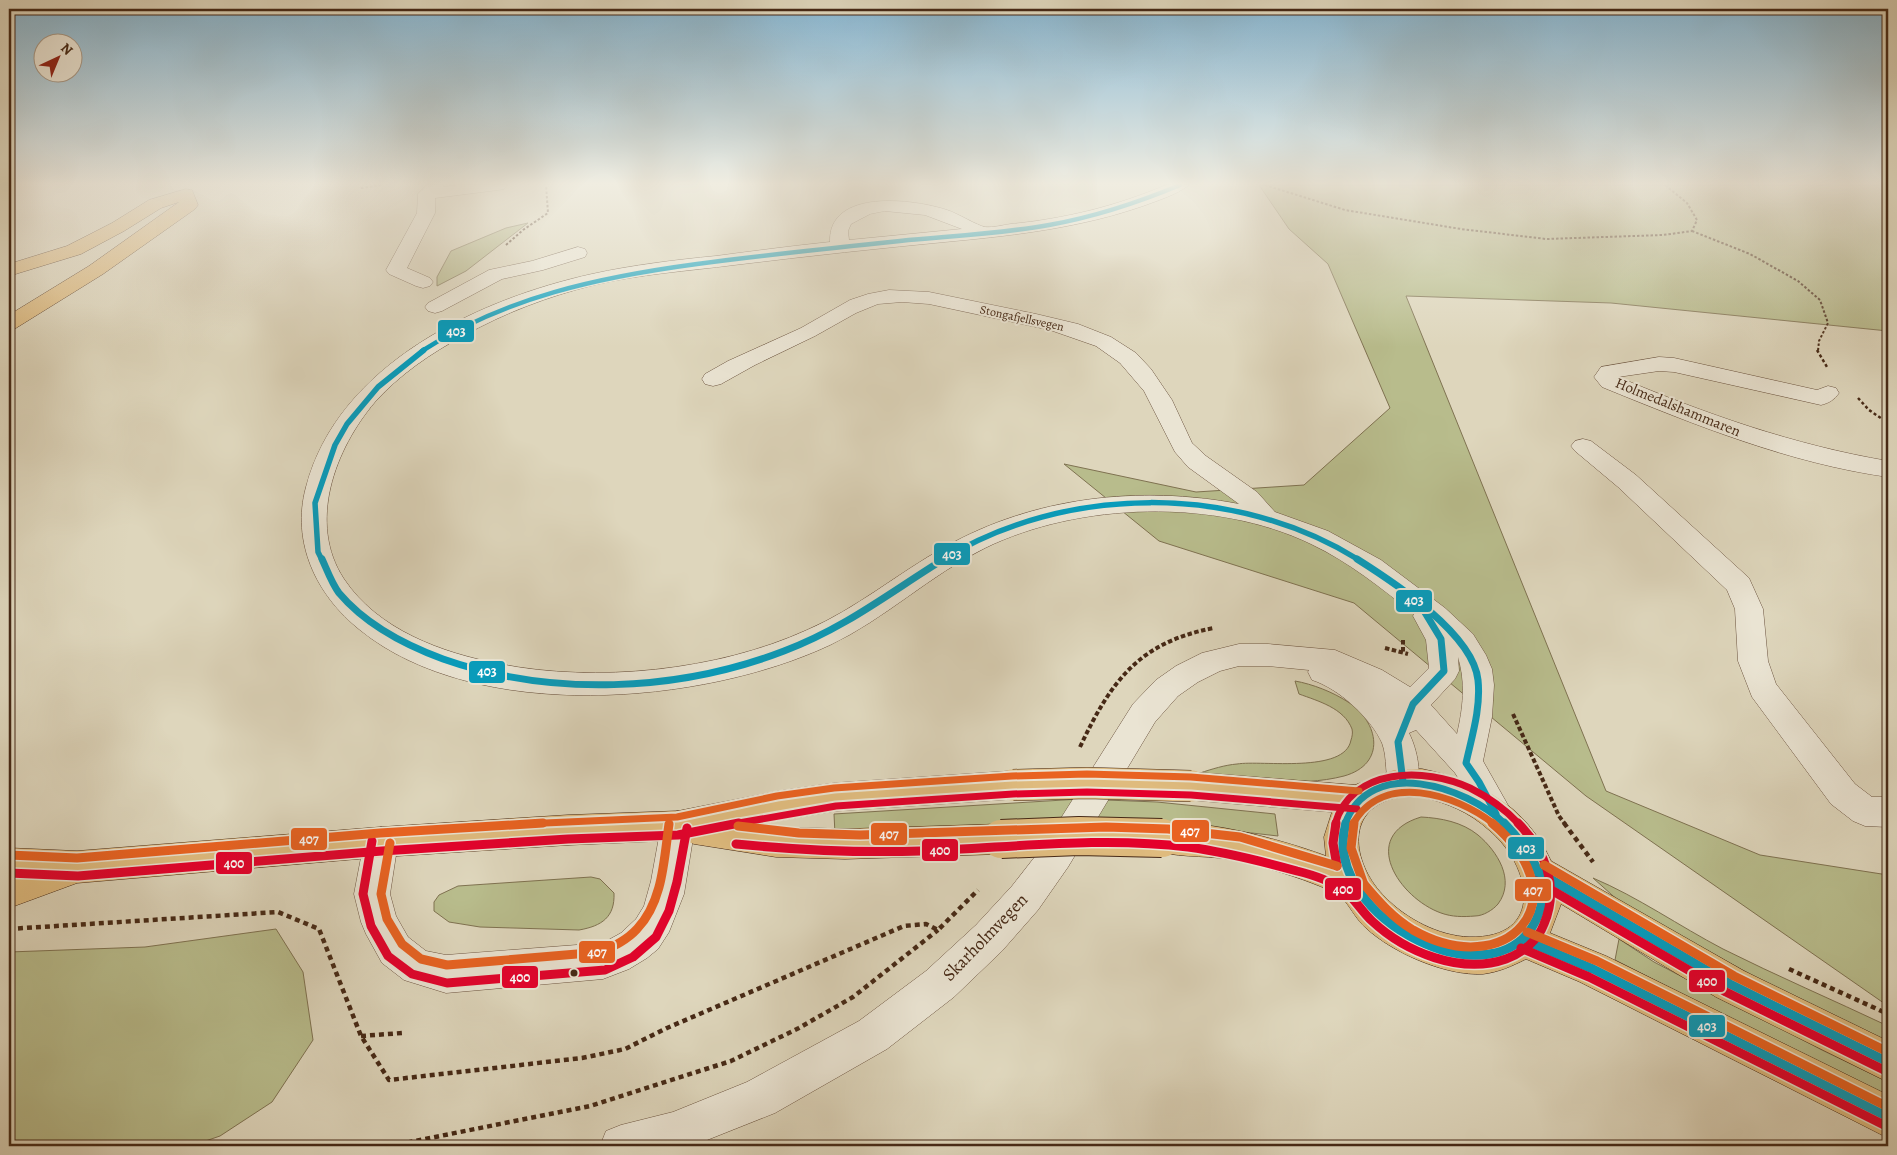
<svg xmlns="http://www.w3.org/2000/svg" width="1897" height="1155" font-family="Alegreya,serif">
  <style>
    .green { fill: #b8bc8c; stroke: #7f7251 }
    .lines { fill: none; stroke-linecap: round; stroke-linejoin: round }
    .minor-casing { stroke: #6c5440; stroke-width: 1 }
    .major-casing { stroke: #462916; stroke-width: 1 }
    .path-far3 { stroke: #462916; stroke-width: 2; stroke-dasharray: 2.5 2; stroke-linecap: butt }
    .path-far2 { stroke: #462916; stroke-width: 2.5; stroke-dasharray: 3 2.5; stroke-linecap: butt }
    .path-far1 { stroke: #462916; stroke-width: 4; stroke-dasharray: 4.5 2.5; stroke-linecap: butt }
    .path { stroke: #462916; stroke-width: 4.5; stroke-dasharray: 5 4; stroke-linecap: butt }
    .minor { fill: #eae4d3; fill-rule: evenodd }
    .major { fill: #dfbb7e; fill-rule: evenodd }
    .major-bridge-far1-casing { stroke: #462916; stroke-width: 32; stroke-linecap: butt }
    .major-bridge-casing { stroke: #462916; stroke-width: 40; stroke-linecap: butt }
    .major-bridge-far1 { stroke: #dfbb7e; stroke-width: 31 }
    .major-bridge { stroke: #dfbb7e; stroke-width: 38 }
    .bus-1-far3-casing { stroke: #eae4d3; stroke-width: 7 }
    .bus-1-far2-casing { stroke: #eae4d3; stroke-width: 9 }
    .bus-1-far1-casing { stroke: #eae4d3; stroke-width: 11 }
    .bus-1-casing { stroke: #eae4d3; stroke-width: 12 }
    .bus-2-far1-casing { stroke: #eae4d3; stroke-width: 11 }
    .bus-2-casing { stroke: #eae4d3; stroke-width: 12 }
    .bus-3-far1-casing { stroke: #eae4d3; stroke-width: 11 }
    .bus-3-casing { stroke: #eae4d3; stroke-width: 12 }
    .bus-1-far3 { stroke: #079cbc; stroke-width: 4.5 }
    .bus-1-far2 { stroke: #079cbc; stroke-width: 5.5 }
    .bus-1-far1 { stroke: #079cbc; stroke-width: 7 }
    .bus-1 { stroke: #079cbc; stroke-width: 9 }
    .bus-2-far1 { stroke: #e4002b; stroke-width: 7 }
    .bus-2 { stroke: #e4002b; stroke-width: 9 }
    .bus-3-far1 { stroke: #e96221; stroke-width: 7 }
    .bus-3 { stroke: #e96221; stroke-width: 9 }
    .bus-dot { fill: #462916; stroke: #eae4d3; stroke-width: 2 }
    .labels { text-anchor: middle; stroke-width: 4; stroke-linejoin: round; paint-order: stroke }
    .far-street-label { font-size: 12px; fill: #462916; stroke: #eae4d3 }
    .street-label { font-size: 15px; fill: #462916; stroke: #eae4d3 }
    .near-street-label { font-size: 18px; fill: #462916; stroke: #eae4d3 }
    .line-badge { stroke: #eae4d3; stroke-width: 2 }
    .badge-label { font-size: 14px; text-anchor: middle; font-weight: bold; fill: #fff }
  </style>
  <rect width="100%" height="100%" fill="#ded6bc"/>
  <filter id="stains"><feTurbulence type="fractalNoise" baseFrequency=".004" numOctaves="4"/><feColorMatrix values="0 0 0 0 .2 0 0 0 0 .09 0 0 0 0 .02 0 0 0 .5 -.17"/></filter>
  <radialGradient id="worn" r=".72"><stop offset=".6" stop-color="#630" stop-opacity="0"/><stop offset="1" stop-color="#630" stop-opacity=".3"/></radialGradient>
  <!-- green -->
  <g class="green">
    <polygon points="1259,185 1888,185 1888,331 1611,303 1406,296 1606,791 1760,855 1888,875 1888,1006 1586,796 1354,603 1159,541 1064,464 1196,492 1304,485 1390,408 1328,264 1289,229"/>
    <polygon points="528,223 466,271 437,286 437,277 451,251 506,228"/>
    <path d="M1295 681C1312 684 1333 692 1348 702 1379 722 1387 764 1344 776 1298 788 1247 778 1200 773 1212 769 1225 765 1237 764 1262 760 1345 774 1351 740 1352 737 1353 733 1352 729 1344 708 1318 701 1299 694Z"/>
    <polygon points="1080,799 1157,802 1275,814 1278,836 1155,822 1059,820 835,834 834,814"/>
    <path d="M1421 817C1441 818 1462 822 1478 835 1497 851 1516 880 1498 904 1493 910 1483 916 1475 916 1463 917 1452 917 1441 913 1399 898 1358 836 1421 817Z"/>
    <path d="M591 877 600 879 614 893C615 917 602 926 579 930L480 927 449 922 434 911V902L439 895 458 886Z"/>
    <path d="M1593 878C1638 897 1679 926 1723 949 1777 976 1833 1000 1888 1026V1044L1786 994 1621 903Z"/>
    <polygon points="276,929 303,972 313,1040 272,1102 220,1136 191,1146 9,1146 9,952 145,947"/>
    <polygon points="1619,939 1654,962 1822,1050 1888,1082 1888,1098 1615,960"/>
  </g>
  <g class="lines">
    <!-- minor casing -->
    <g class="minor-casing">
      <g id="minor">
        <polygon points="427,185 444,185 443,187 459,185 507,185 504,189 498,190 435,198 435,213 407,268 430,278 433,282 430,286 423,288 416,286 389,274 386,270 417,213 418,194"/>
        <path d="M1166 185H1189C1176 195 1159 200 1143 206 1082 227 1019 235 955 241 881 248 808 256 734 265 688 271 640 274 594 285 549 296 504 313 463 336 431 353 399 375 375 402 335 449 307 523 344 579 378 630 442 653 500 664 596 683 717 671 807 630 856 609 898 573 945 547 1033 497 1140 485 1239 504L1188 467 1175 452 1144 391 1120 363 1096 346 1050 330 929 304 902 302 878 304 856 313 815 336 755 365 721 384 713 386 705 384 702 379 705 374 728 361 801 328 850 300 868 294 889 290 929 292 1036 314 1078 324 1111 337 1136 353 1151 369 1172 400 1192 443 1206 456 1257 492 1275 512 1328 531 1381 560 1445 608 1473 634 1486 655 1492 669 1494 685 1492 717 1483 761 1513 814 1508 824 1496 829 1484 824 1467 792 1455 773 1416 730 1409 733C1417 749 1423 776 1415 792L1403 796 1391 792C1384 776 1388 759 1382 743 1371 718 1338 688 1312 680L1308 672 1309 670 1268 666H1239L1220 671 1198 682 1178 696 1155 722 1068 867 1038 910 1002 951 954 997 887 1049 775 1113 692 1146H600L606 1131 621 1125 673 1112 747 1082 859 1021 926 971 976 925 1012 886 1044 845 1133 704 1156 680 1176 666 1202 653 1239 644H1268L1335 650 1382 670 1410 687 1429 668 1426 640 1413 616 1414 614C1381 588 1349 562 1311 544 1216 498 1079 502 985 548 930 575 885 619 830 645 702 705 476 724 360 630 316 595 291 542 306 487 338 364 479 299 592 274 633 265 675 260 716 256 754 251 792 246 830 242 828 188 914 199 947 210 957 213 978 226 985 227 993 228 1003 225 1011 224 1064 219 1117 206 1166 185ZM885 211 925 215 962 229 849 240 848 231 851 224 870 214ZM1458 657C1466 683 1463 708 1457 734L1431 705 1455 679 1459 671Z"/>
        <polygon points="578,247 585,249 587,253 585,257 543,270 502,279 442,311 435,313 428,311 425,307 428,303 489,270 532,261"/>
        <path d="M1659 357 1674 358 1817 390 1828 386 1836 388 1839 393C1834 400 1829 403 1821 405L1674 372 1659 371 1618 377C1706 414 1794 445 1888 461V477C1789 463 1695 425 1602 387L1594 377 1601 367Z"/>
        <polygon points="1583,439 1591,441 1636,475 1749,578 1763,609 1768,661 1776,684 1855,784 1872,797 1888,797 1888,827 1865,826 1853,821 1831,804 1752,697 1738,661 1735,609 1727,590 1618,487 1575,451 1571,446 1575,441"/>
        <polygon points="678,811 690,815 695,826 684,894 669,932 658,949 647,958 629,969 603,979 446,993 404,980 382,963 366,934 361,922 354,894 364,842 369,831 381,827 393,831 398,842 390,894 396,916 408,937 426,951 446,955 603,943 621,933 636,919 644,906 651,881 661,826 666,815"/>
      </g>
    </g>
    <!-- major casing -->
    <g class="major-casing">
      <g id="major">
        <polygon points="186,189 192,190 198,205 195,209 103,274 16,328 9,330 9,315 89,266 179,202 161,208 124,231 81,254 9,276 9,264 67,246 112,223 149,200"/>
        <path d="M1422 769C1480 781 1525 805 1551 861L1744 971 1888 1041V1082L1716 997 1561 904 1550 933 1606 956 1888 1095V1138L1580 982 1526 959C1512 966 1499 972 1483 974 1446 976 1393 953 1366 928 1357 920 1352 910 1345 901 1337 892 1322 887 1312 883 1289 874 1252 863 1228 859 1202 855 1174 858 1150 849L1145 838 1150 827C1189 813 1286 841 1326 856L1324 837 1332 812 1191 800 1179 796 1174 786 1179 776 1191 772 1355 785 1394 770ZM1422 797C1448 803 1469 812 1489 830 1532 866 1546 939 1469 937 1439 936 1406 919 1385 897 1355 868 1341 811 1395 798 1404 796 1414 797 1422 797Z"/>
        <polygon points="1013,771 1025,775 1030,785 1025,795 1013,799 835,811 758,824 776,827 845,829 1001,824 1013,828 1018,839 1013,850 1001,854 845,859 776,857 694,844 683,840 568,845 381,857 77,883 9,908 9,848 77,851 381,827 568,815 678,811 779,791 835,783"/>
      </g>
    </g>
    <!-- path-far3 -->
    <g class="path-far3">
      <polyline points="1265,185 1345,210 1461,229 1546,239 1663,235 1692,231 1697,220 1687,203 1665,185"/>
      <polyline points="361,188 382,185"/>
      <polyline points="1692,231 1750,254 1798,281 1820,300 1828,323 1819,341 1818,351"/>
      <polyline points="506,245 523,230 548,213 546,185"/>
    </g>
    <!-- path-far2 -->
    <g class="path-far2">
      <polyline points="1817,350 1827,367"/>
      <polyline points="1858,398 1869,410 1888,423"/>
    </g>
    <!-- path-far1 -->
    <g class="path-far1">
      <polyline points="1403,640 1403,652"/>
      <polyline points="1385,648 1408,654"/>
      <polyline points="1513,714 1559,816 1565,824"/>
      <path d="M1080 747C1111 681 1139 642 1214 628"/>
    </g>
    <!-- path -->
    <g class="path">
      <polyline points="1564,823 1593,862"/>
      <polyline points="9,929 278,912 319,929 361,1036 389,1080 582,1058 625,1049 667,1028 904,926 926,924 938,930 978,890"/>
      <polyline points="1789,969 1888,1014"/>
      <polyline points="361,1036 402,1033"/>
      <polyline points="390,1146 590,1106 731,1061 799,1028 853,997 938,930"/>
    </g>
    <!-- minor -->
    <use href="#minor" class="minor"/>
    <!-- major -->
    <use href="#major" class="major"/>
    <!-- major-bridge-far1 casing -->
    <g class="major-bridge-far1-casing">
      <polyline id="major-bridge-far1" points="1013,785 1087,783 1191,786"/>
    </g>
    <!-- major-bridge casing -->
    <g class="major-bridge-casing">
      <polyline id="major-bridge" points="1001,839 1079,836 1162,838"/>
    </g>
    <!-- major-bridge-far1 -->
    <use href="#major-bridge-far1" class="major-bridge-far1"/>
    <!-- major-bridge -->
    <use href="#major-bridge" class="major-bridge"/>
    <!-- bus-1-far3 casing -->
    <g class="bus-1-far3-casing">
      <path id="bus-1-far3" d="M422 351C505 297 600 277 697 264 764 255 832 248 900 241 950 236 999 234 1049 225 1094 217 1137 203 1180 185"/>
    </g>
    <!-- bus-1-far2 casing -->
    <g class="bus-1-far2-casing">
      <g id="bus-1-far2">
        <polyline points="322,560 318,552 315,503 335,445 347,424 378,387 424,350"/>
        <path d="M942 560C1065 484 1236 483 1359 560"/>
      </g>
    </g>
    <!-- bus-1-far1 casing -->
    <g class="bus-1-far1-casing">
      <g id="bus-1-far1">
        <path d="M322 559C327 570 332 584 339 593 366 625 405 645 443 659 551 697 677 692 784 651 845 628 889 593 944 559"/>
        <path d="M1357 559C1395 583 1473 634 1478 680 1481 708 1472 736 1466 763L1479 782 1496 814"/>
        <polyline points="1403,782 1398,742 1413,704 1444,671 1441,639 1421,606"/>
        <path d="M1345 824C1370 755 1466 786 1505 824"/>
      </g>
    </g>
    <!-- bus-1 casing -->
    <g class="bus-1-casing">
      <g id="bus-1">
        <path d="M1346 823C1318 918 1503 1012 1539 913 1552 879 1526 846 1504 823"/>
        <polyline points="1540,873 1730,984 1888,1062"/>
        <polyline points="1524,940 1593,969 1888,1117"/>
      </g>
    </g>
    <!-- bus-2-far1 casing -->
    <g class="bus-2-far1-casing">
      <g id="bus-2-far1">
        <polyline points="733,824 836,806 1013,794 1087,792 1191,795 1357,809"/>
        <path d="M1335 824C1352 767 1425 767 1470 788 1488 797 1505 809 1519 824"/>
      </g>
    </g>
    <!-- bus-2 casing -->
    <g class="bus-2-casing">
      <g id="bus-2">
        <polyline points="1336,823 1333,843 1337,866"/>
        <polyline points="372,841 363,894 371,926 388,956 412,974 447,983 605,970 633,957 656,937 669,911 677,882 687,828"/>
        <path d="M736 844C797 850 859 853 921 851 1009 848 1099 836 1188 847 1225 852 1261 861 1297 871 1313 875 1329 880 1342 889 1354 897 1361 911 1372 921 1405 952 1461 975 1506 959 1523 953 1538 940 1544 924 1560 886 1545 851 1518 823"/>
        <polyline points="9,873 78,876 382,851 568,839 678,835 739,823"/>
        <polyline points="1536,881 1726,992 1884,1070"/>
        <polyline points="1521,948 1589,977 1884,1125"/>
      </g>
    </g>
    <!-- bus-3-far1 casing -->
    <g class="bus-3-far1-casing">
      <g id="bus-3-far1">
        <polyline points="523,824 677,817 777,796 834,788 1012,776 1087,774 1191,777 1359,791"/>
        <path d="M1353 824C1382 771 1456 794 1494 824"/>
      </g>
    </g>
    <!-- bus-3 casing -->
    <g class="bus-3-casing">
      <g id="bus-3">
        <polyline points="1354,823 1351,848 1363,882"/>
        <polyline points="738,826 799,833 860,835 1106,827 1168,829 1240,837 1337,866"/>
        <path d="M390 843 381 894 387 919 402 944 421 959 447 965 601 952C614 946 627 940 637 929 663 902 664 859 669 824"/>
        <polyline points="9,855 77,858 380,833 543,823"/>
        <polyline points="1544,865 1734,976 1888,1052"/>
        <path d="M1363 883C1378 901 1393 918 1413 930 1506 983 1584 901 1492 823"/>
        <polyline points="1527,932 1597,961 1888,1107"/>
      </g>
    </g>
    <!-- bus-1-far3 -->
    <use href="#bus-1-far3" class="bus-1-far3"/>
    <!-- bus-1-far2 -->
    <use href="#bus-1-far2" class="bus-1-far2"/>
    <!-- bus-1-far1 -->
    <use href="#bus-1-far1" class="bus-1-far1"/>
    <!-- bus-1 -->
    <use href="#bus-1" class="bus-1"/>
    <!-- bus-2-far1 -->
    <use href="#bus-2-far1" class="bus-2-far1"/>
    <!-- bus-2 -->
    <use href="#bus-2" class="bus-2"/>
    <!-- bus-3-far1 -->
    <use href="#bus-3-far1" class="bus-3-far1"/>
    <!-- bus-3 -->
    <use href="#bus-3" class="bus-3"/>
  </g>
  <!-- sky -->
  <linearGradient id="sky" x2="0" y2="1"><stop stop-color="#86b6d2"/><stop offset="0.53" stop-color="#f0ede1"/><stop offset="1" stop-color="#f0ede1" stop-opacity="0"/></linearGradient>
  <rect width="1897" height="347" fill="url(#sky)"/>
  <!-- markers -->
  <circle class="bus-dot" cx="574" cy="973" r="4.5"/>
  <g class="labels">
    <!-- far-street labels -->
    <g class="far-street-label">
      <text transform="translate(1022 318) rotate(12)" y="4">Stongafjellsvegen</text>
    </g>
    <!-- street labels -->
    <g class="street-label">
      <text transform="translate(1678 407) rotate(22)" y="5">Holmedalshammaren</text>
    </g>
    <!-- near-street labels -->
    <g class="near-street-label">
      <text transform="translate(985 937) rotate(-46)" y="6">Skarholmvegen</text>
    </g>
  </g>
  <g class="line-badge">
    <rect x="437" y="319" width="38" height="24" rx="5" fill="#079cbc"/>
    <rect x="933" y="542" width="38" height="24" rx="5" fill="#079cbc"/>
    <rect x="1395" y="589" width="38" height="24" rx="5" fill="#079cbc"/>
    <rect x="468" y="660" width="38" height="24" rx="5" fill="#079cbc"/>
    <rect x="1171" y="819" width="39" height="24" rx="5" fill="#e96221"/>
    <rect x="870" y="822" width="38" height="24" rx="5" fill="#e96221"/>
    <rect x="290" y="827" width="38" height="24" rx="5" fill="#e96221"/>
    <rect x="1507" y="836" width="38" height="24" rx="5" fill="#079cbc"/>
    <rect x="921" y="838" width="38" height="24" rx="5" fill="#e4002b"/>
    <rect x="215" y="851" width="38" height="24" rx="5" fill="#e4002b"/>
    <rect x="1324" y="877" width="38" height="24" rx="5" fill="#e4002b"/>
    <rect x="1514" y="878" width="38" height="24" rx="5" fill="#e96221"/>
    <rect x="578" y="940" width="38" height="24" rx="5" fill="#e96221"/>
    <rect x="501" y="965" width="38" height="24" rx="5" fill="#e4002b"/>
    <rect x="1688" y="969" width="38" height="24" rx="5" fill="#e4002b"/>
    <rect x="1688" y="1014" width="38" height="24" rx="5" fill="#079cbc"/>
  </g>
  <g class="badge-label">
    <text x="456" y="336">403</text>
    <text x="952" y="559">403</text>
    <text x="1414" y="605">403</text>
    <text x="487" y="676">403</text>
    <text x="1190" y="836">407</text>
    <text x="889" y="839">407</text>
    <text x="309" y="844">407</text>
    <text x="1526" y="853">403</text>
    <text x="940" y="855">400</text>
    <text x="234" y="868">400</text>
    <text x="1343" y="894">400</text>
    <text x="1533" y="895">407</text>
    <text x="597" y="957">407</text>
    <text x="520" y="982">400</text>
    <text x="1707" y="986">400</text>
    <text x="1707" y="1031">403</text>
  </g>
  <!-- margin -->
  <rect width="1897" height="1155" fill="none" stroke="#ded6bc" stroke-width="30"/>
  <rect x="10" y="10" width="1877" height="1135" fill="none" stroke="#462916" stroke-width="2.5"/>
  <rect x="15" y="15" width="1867" height="1125" fill="none" stroke="#462916"/>
  <!-- north arrow -->
  <g transform="translate(58 58) rotate(44)"><circle r="24" fill="#eae4d3" stroke="#a89987"/>
  <path d="M0-4L9 19L0 12L-9 19Z" fill="#8f2418"/>
  <text y="-8" font-size="14" font-weight="bold" text-anchor="middle" fill="#462916">N</text>
  </g>
  <rect width="100%" height="100%" filter="url(#stains)"/>
  <rect width="100%" height="100%" fill="url(#worn)"/>
</svg>
